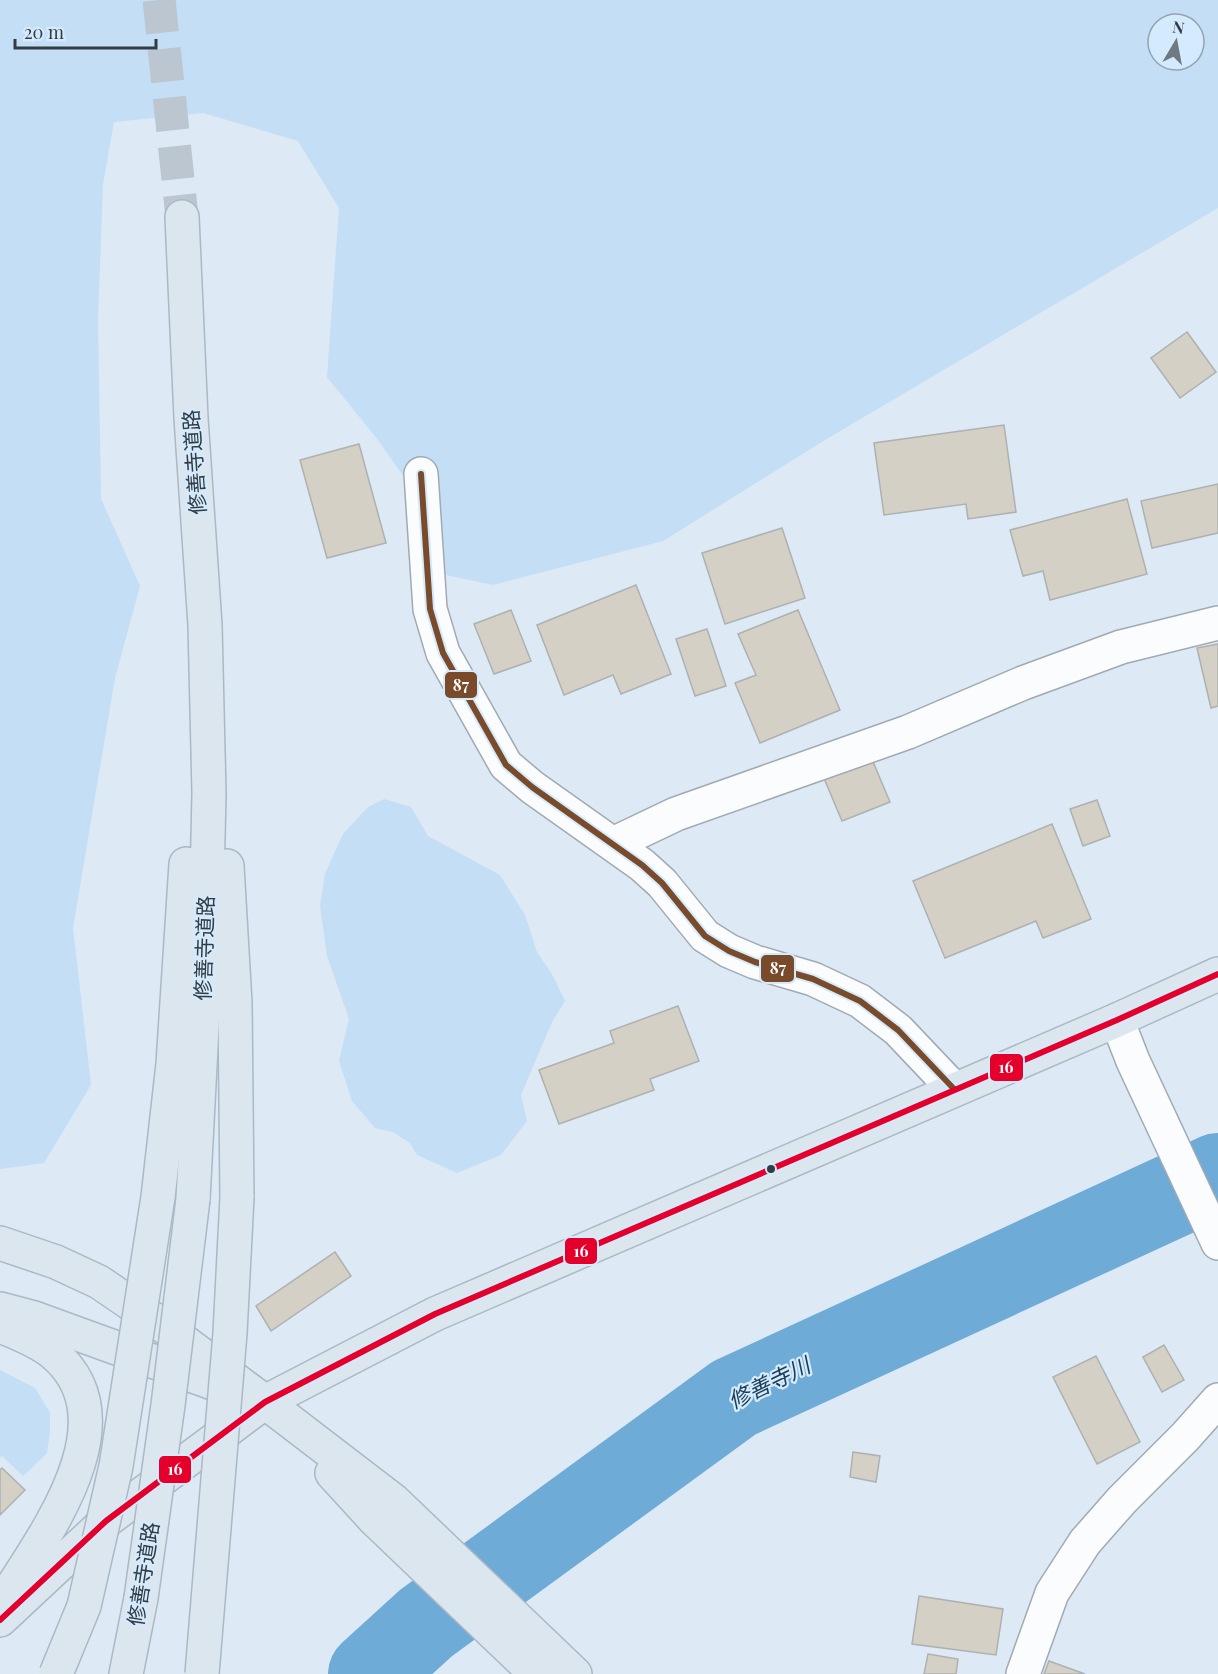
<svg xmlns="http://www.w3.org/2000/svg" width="1218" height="1674" font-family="'Playfair Display','Noto Sans JP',serif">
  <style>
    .green { fill: #c3def5; fill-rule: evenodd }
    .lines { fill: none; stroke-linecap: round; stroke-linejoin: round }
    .river { stroke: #6fabd7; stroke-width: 84 }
    .building { fill: #d4d0c5; stroke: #aeb1b1; stroke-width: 1.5 }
    .highway-tunnel { stroke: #bbc6d1; stroke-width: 33; stroke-dasharray: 33 16; stroke-linecap: butt }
    .street-casing { stroke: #a1aab2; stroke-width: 36 }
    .highway-casing { stroke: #aab9c5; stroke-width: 36 }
    .street { stroke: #fafcfd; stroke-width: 33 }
    .highway { stroke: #dce6ee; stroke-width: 33 }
    .highway-bridge-casing { stroke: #aab9c5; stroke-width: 36; stroke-linecap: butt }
    .highway-bridge { stroke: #dce6ee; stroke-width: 33 }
    .bus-1-casing { stroke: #d4eafd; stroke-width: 10 }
    .bus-2-casing { stroke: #d4eafd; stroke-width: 10 }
    .bus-1 { stroke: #7a4b2a; stroke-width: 6 }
    .bus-2 { stroke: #e4002b; stroke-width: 6 }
    .bus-dot { fill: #333c43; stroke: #d4eafd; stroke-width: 2 }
    .labels { text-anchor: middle; stroke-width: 4.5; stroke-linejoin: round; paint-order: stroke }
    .street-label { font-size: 21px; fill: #333c43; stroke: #d4eafd }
    .water-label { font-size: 22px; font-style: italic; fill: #1b3c55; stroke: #d4eafd }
    .line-badge { stroke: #d4eafd; stroke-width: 2 }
    .badge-label { font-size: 16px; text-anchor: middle; font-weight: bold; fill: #fff }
  </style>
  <rect width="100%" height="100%" fill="#dde9f4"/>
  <!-- green -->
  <g class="green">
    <path d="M0 0H1218V208L825 440 663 541 493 585 446 575 420 500 378 440 327 377 339 208 298 141 203 113 114 122 103 184 98 317 101 499 140 586 115 678 73 928 91 1085 44 1163 0 1169ZM1158 24H1194V60H1158Z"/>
    <polygon points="384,799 411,807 428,836 500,875 525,915 537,952 553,976 565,1001 552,1022 521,1095 527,1121 501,1155 457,1173 417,1155 410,1143 393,1132 375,1128 352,1101 339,1061 349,1019 327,956 320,906 325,874 343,834 368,807"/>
    <polygon points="0,1370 35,1388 50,1413 50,1432 47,1453 23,1476 2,1456 0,1458"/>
  </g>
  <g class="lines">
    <!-- river -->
    <polyline class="river" points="370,1674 426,1623 734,1398 1218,1175"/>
  </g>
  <!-- building -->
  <g class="building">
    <polygon points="1187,332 1216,372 1180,398 1151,358"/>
    <polygon points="1004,425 1016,512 968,519 966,504 884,515 874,443"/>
    <polygon points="359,444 386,543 327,558 300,460"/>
    <polygon points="1218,484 1218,533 1152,548 1141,501"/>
    <polygon points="1127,499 1147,574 1050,600 1043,571 1023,576 1010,530"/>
    <polygon points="782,528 805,598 725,624 702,553"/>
    <polygon points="636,585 671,674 621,694 613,675 564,695 537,625"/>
    <polygon points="511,610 531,661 494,674 474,624"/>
    <polygon points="798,610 840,710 760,743 735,683 756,675 738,634"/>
    <polygon points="707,629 726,686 695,696 676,639"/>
    <polygon points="1218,644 1218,706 1211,708 1197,648"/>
    <polygon points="871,757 890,802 842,821 823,776"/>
    <polygon points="1097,800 1110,836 1083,846 1070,809"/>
    <polygon points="1052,824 1091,919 1043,938 1036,921 945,958 913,881"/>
    <polygon points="678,1006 699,1061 650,1079 654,1090 559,1124 539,1070 614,1043 610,1031"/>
    <polygon points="335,1252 351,1276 271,1331 256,1306"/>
    <polygon points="1164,1345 1184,1380 1162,1392 1143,1357"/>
    <polygon points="1096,1356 1140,1442 1097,1464 1053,1377"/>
    <polygon points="853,1452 880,1456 876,1482 850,1477"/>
    <polygon points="2,1468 25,1490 0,1515 0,1470"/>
    <polygon points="919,1596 1003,1609 996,1655 912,1644"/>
    <polygon points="928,1654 958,1659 956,1674 924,1674"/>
    <polygon points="1049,1661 1085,1674 1044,1674"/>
  </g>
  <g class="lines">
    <!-- highway-tunnel -->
    <polyline class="highway-tunnel" points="159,0 182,217"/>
    <!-- street casing -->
    <g class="street-casing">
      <g id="street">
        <polyline points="421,474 430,609 443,653 506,765 532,787 642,865 662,883 705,936 729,951 755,962 813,979 860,1001 898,1030 954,1089"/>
        <polyline points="613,844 676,814 908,732 1023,683 1121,647 1218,623"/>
        <polyline points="1117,1020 1133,1061 1218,1243"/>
        <polyline points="1023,1674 1052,1593 1085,1542 1122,1500 1185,1437 1218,1400"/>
      </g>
    </g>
    <!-- highway casing -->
    <g class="highway-casing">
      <g id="highway">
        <polyline points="182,217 191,418 205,625 209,793 205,970 193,1199"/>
        <polyline points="227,866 235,1003 237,1197"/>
        <polyline points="158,1197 173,1064 186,864"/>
        <polyline points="0,1243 56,1262 99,1282 162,1325 265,1402 393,1500 575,1674"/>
        <polyline points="0,1309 34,1318 232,1390"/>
        <path d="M0 1326C18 1333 38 1341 53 1353 134 1421 42 1538 2 1603"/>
        <polyline points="332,1473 374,1519 536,1674"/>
        <polyline points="0,1620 106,1521 265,1402 435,1314 1117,1020 1218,974"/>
        <polyline points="126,1674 141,1598"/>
      </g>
    </g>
    <!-- street -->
    <use href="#street" class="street"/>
    <!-- highway -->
    <use href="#highway" class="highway"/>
    <!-- highway-bridge casing -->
    <g class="highway-bridge-casing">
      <g id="highway-bridge">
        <polyline points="141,1598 168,1405 193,1199"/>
        <polyline points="56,1674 84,1606 116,1466 158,1197"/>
        <polyline points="202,1674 230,1333 237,1197"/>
      </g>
    </g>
    <!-- highway-bridge -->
    <use href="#highway-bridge" class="highway-bridge"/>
    <!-- bus-1 casing -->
    <g class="bus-1-casing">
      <polyline id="bus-1" points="421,474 430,609 443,653 506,765 532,787 642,865 662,883 705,936 729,951 755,962 813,979 860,1001 898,1030 954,1089"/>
    </g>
    <!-- bus-2 casing -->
    <g class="bus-2-casing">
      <polyline id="bus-2" points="0,1620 106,1521 265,1402 435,1314 1117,1020 1218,974"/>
    </g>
    <!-- bus-1 -->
    <use href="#bus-1" class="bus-1"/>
    <!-- bus-2 -->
    <use href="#bus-2" class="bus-2"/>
  </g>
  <!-- markers -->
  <circle class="bus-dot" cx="771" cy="1169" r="5"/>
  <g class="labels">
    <!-- street labels -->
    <g class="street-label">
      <text transform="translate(195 462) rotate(-94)" y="7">修善寺道路</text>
      <text transform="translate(205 948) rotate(-88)" y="7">修善寺道路</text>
      <text transform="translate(144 1574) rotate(-81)" y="7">修善寺道路</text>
    </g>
    <!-- water labels -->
    <g class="water-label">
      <text transform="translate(769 1383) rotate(-26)" y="8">修善寺川</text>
    </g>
  </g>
  <g class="line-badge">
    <rect x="444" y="671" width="34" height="28" rx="6" fill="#7a4b2a"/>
    <rect x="760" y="954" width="35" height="29" rx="6" fill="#7a4b2a"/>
    <rect x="989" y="1053" width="35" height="29" rx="6" fill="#e4002b"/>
    <rect x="564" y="1237" width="34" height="28" rx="6" fill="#e4002b"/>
    <rect x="158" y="1455" width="34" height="29" rx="6" fill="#e4002b"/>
  </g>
  <g class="badge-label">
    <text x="461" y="691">87</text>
    <text x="778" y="974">87</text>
    <text x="1006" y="1073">16</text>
    <text x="581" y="1257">16</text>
    <text x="175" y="1475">16</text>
  </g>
  <!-- north arrow -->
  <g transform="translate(1176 42) rotate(10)"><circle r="28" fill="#d4eafd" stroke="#94a4b3" stroke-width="1.5"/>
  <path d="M0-4.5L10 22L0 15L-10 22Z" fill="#6e7981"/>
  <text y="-9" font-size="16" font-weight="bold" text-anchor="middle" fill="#333c43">N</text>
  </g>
  <!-- scale -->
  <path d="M15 39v9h141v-9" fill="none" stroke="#333c43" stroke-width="3"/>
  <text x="24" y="39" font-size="18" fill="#333c43" stroke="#d4eafd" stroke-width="4.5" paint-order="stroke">20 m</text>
</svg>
